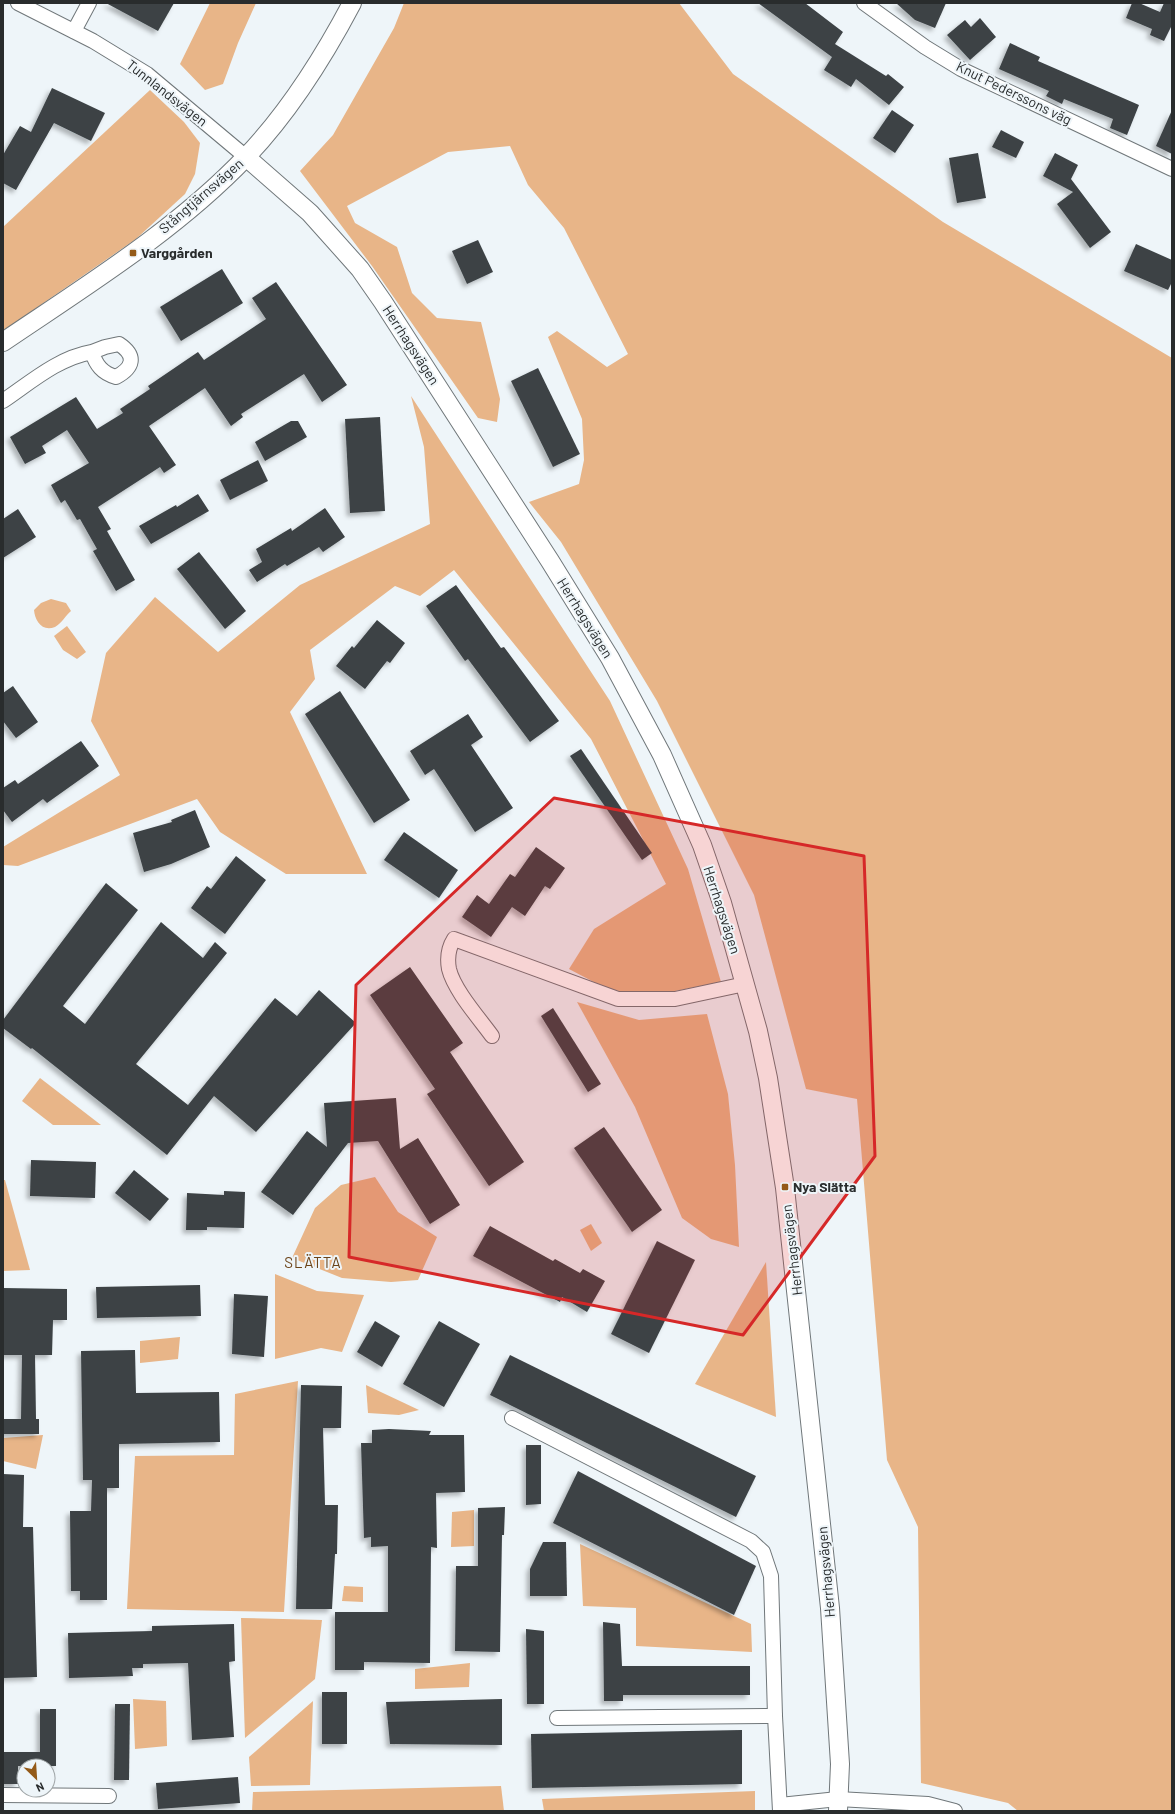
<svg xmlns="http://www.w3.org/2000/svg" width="1175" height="1814" font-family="Barlow,sans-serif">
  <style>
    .green { fill: #e8b588 }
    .building { fill: #3c4245; filter: url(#shadow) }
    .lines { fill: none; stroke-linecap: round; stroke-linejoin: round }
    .minor-casing { stroke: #70777a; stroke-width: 16 }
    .tertiary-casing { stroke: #70777a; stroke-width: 20 }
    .minor { stroke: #fff; stroke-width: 14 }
    .tertiary { stroke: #fff; stroke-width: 18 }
    .marked { fill: #d62828; fill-opacity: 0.2; stroke: #d62828; stroke-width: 3; stroke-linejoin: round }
    .poi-dot { fill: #945a18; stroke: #eef5f9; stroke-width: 1.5 }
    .labels { text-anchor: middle; stroke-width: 4; stroke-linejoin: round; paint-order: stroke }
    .street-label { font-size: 14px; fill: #292c2d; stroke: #eef5f9 }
    .poi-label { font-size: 14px; font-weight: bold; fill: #292c2d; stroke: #eef5f9; text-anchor: start }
    .neighbourhood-label { font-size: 15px; letter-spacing: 1px; fill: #6b4318; stroke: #eef5f9 }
  </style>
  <defs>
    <filter id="shadow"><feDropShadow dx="-3.5" dy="3.5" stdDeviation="2" flood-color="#0004"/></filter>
  </defs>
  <rect width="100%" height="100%" fill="#eef5f9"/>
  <!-- green -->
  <g class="green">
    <polygon points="210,3 256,3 238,43 223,84 205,90 180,64"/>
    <polygon points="404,3 679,3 733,74 943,222 1172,358 1172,1811 1018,1811 1008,1803 921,1783 918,1527 887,1460 857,1099 806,1089 754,895 657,701 561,542 529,502 579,484 584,460 582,419 548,337 557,331 607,367 628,354 564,228 528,185 510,146 448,152 347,206 355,223 397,247 412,293 437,318 481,322 500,399 497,422 478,418 372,266 300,171 333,135 394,28"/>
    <polygon points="150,90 184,122 200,143 195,174 185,194 136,239 3,331 3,227"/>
    <polygon points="411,396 610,701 688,869 721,982 650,996 607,989 569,969 594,929 666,884 591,739 454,570 420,596 395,586 310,650 315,679 290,712 367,874 286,874 220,832 197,799 18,866 3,865 3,847 120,775 91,721 106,653 155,597 218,652 300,585 430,524 424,447"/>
    <path d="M51 599 66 603 71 611C66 615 61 624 55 627 42 632 35 621 34 610L41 603Z"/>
    <polygon points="67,626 86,652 77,659 63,650 54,636"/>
    <polygon points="577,1002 639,1020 707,1014 728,1094 735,1165 739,1247 711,1239 682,1218 635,1107"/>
    <polygon points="40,1078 101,1125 53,1125 22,1101"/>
    <polygon points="375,1177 398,1212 437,1237 418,1280 391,1282 342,1278 292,1258 315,1208 341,1185"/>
    <polygon points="3,1180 5,1180 30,1270 3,1271"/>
    <polygon points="591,1224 602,1243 591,1251 580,1230"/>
    <polygon points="766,1262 776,1417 695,1384"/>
    <polygon points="275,1274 317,1291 364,1295 342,1352 321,1348 275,1359"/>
    <polygon points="180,1337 178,1359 140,1363 140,1341"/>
    <polygon points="298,1381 284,1612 127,1609 135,1456 234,1455 235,1394"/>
    <polygon points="366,1385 419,1410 399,1415 368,1413"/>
    <polygon points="43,1435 36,1469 3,1461 3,1438"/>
    <polygon points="474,1510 474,1546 451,1547 452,1512"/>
    <polygon points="580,1544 751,1624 752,1652 636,1646 636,1608 583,1606"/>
    <polygon points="344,1586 363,1587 363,1602 342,1601"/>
    <polygon points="241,1618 322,1620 315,1679 245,1738"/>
    <polygon points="470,1663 469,1687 415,1689 415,1669"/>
    <polygon points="133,1699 166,1701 167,1746 135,1749"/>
    <polygon points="313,1701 310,1785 251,1786 249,1757"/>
    <polygon points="501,1786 504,1811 252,1811 253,1792"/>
    <polygon points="755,1791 755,1811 544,1811 542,1799"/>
  </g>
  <!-- building -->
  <g class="building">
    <polygon points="106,3 174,3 158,31"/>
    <polygon points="758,3 805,3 843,32 835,44 886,76 888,74 904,87 889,105 856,79 851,87 824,70 832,57"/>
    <polygon points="896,3 946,3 935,28 915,20"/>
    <polygon points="1132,3 1139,3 1160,12 1164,3 1172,3 1172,25 1164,41 1150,35 1152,29 1126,18"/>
    <polygon points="980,18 996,37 970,60 947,35 965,20 971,27"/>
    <polygon points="1010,43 1040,57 1038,61 1139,105 1127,135 1110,128 1113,119 1064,99 1062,104 1046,96 1049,91 999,69"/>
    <polygon points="52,88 105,113 91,141 54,123 16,190 3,183 3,155 20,126 31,132"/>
    <polygon points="892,110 914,125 895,153 873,138"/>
    <polygon points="1172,110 1172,154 1156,146"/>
    <polygon points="1001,130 1024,142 1016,158 992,147"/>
    <polygon points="978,153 986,198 957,203 949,158"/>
    <polygon points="1055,153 1078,165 1071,179 1111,232 1090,248 1057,204 1073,192 1043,176"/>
    <polygon points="478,240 493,272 467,284 452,251"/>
    <polygon points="1136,244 1172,260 1172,282 1168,290 1124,271"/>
    <polygon points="222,269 243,303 181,341 160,307"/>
    <polygon points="276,282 347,385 322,402 304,374 241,414 243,417 231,426 205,388 149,426 176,465 164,473 160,467 98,507 111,529 107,531 135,580 116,591 93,551 97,549 80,519 77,520 65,500 61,503 51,485 89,463 67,430 42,446 46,453 25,464 10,437 76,397 97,429 123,413 120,409 150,389 148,386 198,352 204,360 266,319 252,298"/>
    <polygon points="538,368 580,454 553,467 511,381"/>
    <polygon points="380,417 385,511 350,513 345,419"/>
    <polygon points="291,421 298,421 307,437 265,461 255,442"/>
    <polygon points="258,460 268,481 230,500 220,480"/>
    <polygon points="198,494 209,511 151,544 139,526 176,505 177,507"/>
    <polygon points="325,508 345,537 323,552 319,547 287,566 285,564 257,582 249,570 262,562 256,549 291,528 292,531"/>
    <polygon points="18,509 36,537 3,558 3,519"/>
    <polygon points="199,552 246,611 225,629 177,569"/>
    <polygon points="456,585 501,648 504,647 559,721 530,742 468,659 465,661 426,606"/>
    <polygon points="377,620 405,643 390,663 387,661 365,689 336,666 352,646 354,648"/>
    <polygon points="13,686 38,722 16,738 3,721 3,693"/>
    <polygon points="340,691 410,800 374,823 305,714"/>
    <polygon points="468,714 483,737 471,745 513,808 475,832 434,769 425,775 410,751"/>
    <polygon points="81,741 99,766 47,803 43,799 12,822 3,810 3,788 15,780 18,784"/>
    <polygon points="581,749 652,853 642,860 570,756"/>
    <polygon points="195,810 210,847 171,864 144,872 133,833 172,822 171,820"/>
    <polygon points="404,832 458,870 439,898 384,860"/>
    <polygon points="536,847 565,868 550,889 545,886 525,916 512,907 491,937 462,917 477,895 489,904 510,874 515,877"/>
    <polygon points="236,856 266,880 225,934 191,908 207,886 211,889"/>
    <polygon points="106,883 138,910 63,1006 85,1024 161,922 203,958 215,942 227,953 136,1064 188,1105 275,998 297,1016 319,990 356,1023 256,1132 214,1096 167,1155 32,1048 31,1049 3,1028 3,1020"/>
    <polygon points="410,967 463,1043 450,1052 524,1162 489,1186 427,1094 435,1089 370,995"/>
    <polygon points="553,1008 601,1084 588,1092 541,1016"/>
    <polygon points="396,1098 400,1149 418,1138 460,1205 430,1224 378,1141 348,1143 293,1215 261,1192 307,1131 327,1147 324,1103"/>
    <polygon points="604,1127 662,1210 632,1232 574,1148"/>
    <polygon points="31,1160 96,1162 95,1198 30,1196"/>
    <polygon points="134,1170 169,1199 150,1221 115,1193"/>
    <polygon points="224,1191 245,1192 244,1228 207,1227 207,1230 186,1230 187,1193 224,1195"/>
    <polygon points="490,1226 553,1261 555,1259 580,1273 583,1269 605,1281 587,1312 562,1297 560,1302 473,1256"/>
    <polygon points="657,1241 695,1260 649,1353 611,1334"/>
    <polygon points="200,1285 201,1316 97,1318 96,1287"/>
    <polygon points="3,1288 67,1289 67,1320 53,1320 52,1355 35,1355 36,1419 39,1419 39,1434 3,1434 3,1419 21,1419 22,1355 3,1355"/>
    <polygon points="234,1294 268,1296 264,1357 232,1354"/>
    <polygon points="375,1321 400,1336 382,1367 357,1352"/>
    <polygon points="439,1321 480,1344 444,1407 403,1384"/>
    <polygon points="135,1350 136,1393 219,1392 220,1442 119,1444 119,1488 107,1488 107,1600 80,1600 80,1591 71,1591 70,1511 91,1511 92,1480 83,1480 81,1351"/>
    <polygon points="510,1355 756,1476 736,1517 490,1395"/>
    <polygon points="301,1385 342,1386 341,1428 323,1428 325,1505 338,1505 337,1554 335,1554 332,1609 296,1609"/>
    <polygon points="389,1429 431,1431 429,1435 464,1435 465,1492 436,1493 437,1548 431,1547 430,1663 364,1662 364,1670 335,1670 335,1612 388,1612 388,1546 371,1547 371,1537 364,1538 361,1443 372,1443 372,1430"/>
    <polygon points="526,1445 541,1445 541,1504 526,1505"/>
    <polygon points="578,1471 756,1566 734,1615 553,1523"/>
    <polygon points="3,1474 24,1475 23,1527 33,1527 37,1677 3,1678"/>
    <polygon points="505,1507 504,1535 502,1535 500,1652 455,1651 456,1566 478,1566 478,1508"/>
    <polygon points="543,1542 566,1542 567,1596 530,1596 530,1569"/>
    <polygon points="603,1622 620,1624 622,1666 750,1666 750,1695 623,1695 623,1701 604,1701"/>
    <polygon points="234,1624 235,1661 229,1662 234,1737 192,1740 188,1663 143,1664 143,1668 132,1668 133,1676 69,1678 68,1633 152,1631 152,1626"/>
    <polygon points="526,1629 544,1631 544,1704 527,1704"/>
    <rect x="322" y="1692" width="25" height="52"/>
    <polygon points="502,1699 502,1745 390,1744 386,1702"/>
    <polygon points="115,1704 130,1704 129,1780 114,1780"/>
    <polygon points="40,1709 56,1709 56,1766 18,1766 18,1784 3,1784 3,1752 40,1752"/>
    <polygon points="742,1730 742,1784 532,1788 531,1734"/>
    <polygon points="238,1777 240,1803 158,1809 156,1783"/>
  </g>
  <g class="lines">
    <!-- minor casing -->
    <g class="minor-casing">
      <g id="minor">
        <polyline points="18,3 93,41 147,74 246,157"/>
        <polyline points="864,3 925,47 961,69 1172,169"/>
        <polyline points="74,31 89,3"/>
        <path d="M3 401C31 382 58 358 92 352 96 365 102 373 116 377 133 368 137 356 119 344L105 347 92 352"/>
        <path d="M492 1036C479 1018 454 990 449 969 447 958 449 947 454 939L618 999H675L745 984"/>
        <polyline points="512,1418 751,1541 763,1552 771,1576 775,1716 780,1811"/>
        <polyline points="557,1718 775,1716"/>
        <polyline points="3,1795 109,1796"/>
        <polyline points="780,1805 838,1799 928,1804 955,1811"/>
      </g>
    </g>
    <!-- tertiary casing -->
    <g class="tertiary-casing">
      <g id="tertiary">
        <polyline points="246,157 310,213 360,269 383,302 550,561 610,658 662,755 702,845 722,903 758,1031 768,1078 785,1188 830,1608 840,1764 838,1811"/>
        <path d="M3 342C87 285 175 231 246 157 289 112 323 58 352 3"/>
      </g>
    </g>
    <!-- minor -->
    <use href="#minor" class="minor"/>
    <!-- tertiary -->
    <use href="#tertiary" class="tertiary"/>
  </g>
  <!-- marked area -->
  <path class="marked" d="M554 798 864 856 875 1156 743 1335 349 1257 356 985Z"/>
  <!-- markers -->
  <g class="poi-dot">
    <rect x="129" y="249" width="8" height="8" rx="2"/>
    <rect x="781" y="1183" width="8" height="8" rx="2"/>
  </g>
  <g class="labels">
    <!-- street labels -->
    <g class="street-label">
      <text transform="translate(167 93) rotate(38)" y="5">Tunnlandsvägen</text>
      <text transform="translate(1014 93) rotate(26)" y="5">Knut Pederssons väg</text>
      <text transform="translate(201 196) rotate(-41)" y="5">Stångtjärnsvägen</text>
      <text transform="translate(411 345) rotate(57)" y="5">Herrhagsvägen</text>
      <text transform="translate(585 618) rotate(58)" y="5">Herrhagsvägen</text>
      <text transform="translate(722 910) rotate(72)" y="5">Herrhagsvägen</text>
      <text transform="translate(792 1250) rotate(-97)" y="5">Herrhagsvägen</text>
      <text transform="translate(826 1572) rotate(-95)" y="5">Herrhagsvägen</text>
    </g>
    <!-- poi labels -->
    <g class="poi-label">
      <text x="141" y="258">Varggården</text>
      <text x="793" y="1192">Nya Slätta</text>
    </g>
    <!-- neighbourhood labels -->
    <g class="neighbourhood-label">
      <text x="313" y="1268">SLÄTTA</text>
    </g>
  </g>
  <!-- border -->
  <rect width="1175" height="1814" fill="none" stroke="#292c2d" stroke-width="8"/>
  <!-- north arrow -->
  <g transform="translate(36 1778) rotate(155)"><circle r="19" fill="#eef5f9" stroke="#9fa5a7"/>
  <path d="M0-3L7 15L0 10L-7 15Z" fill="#945a18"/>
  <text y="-6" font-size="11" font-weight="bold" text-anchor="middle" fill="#292c2d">N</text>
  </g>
</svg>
